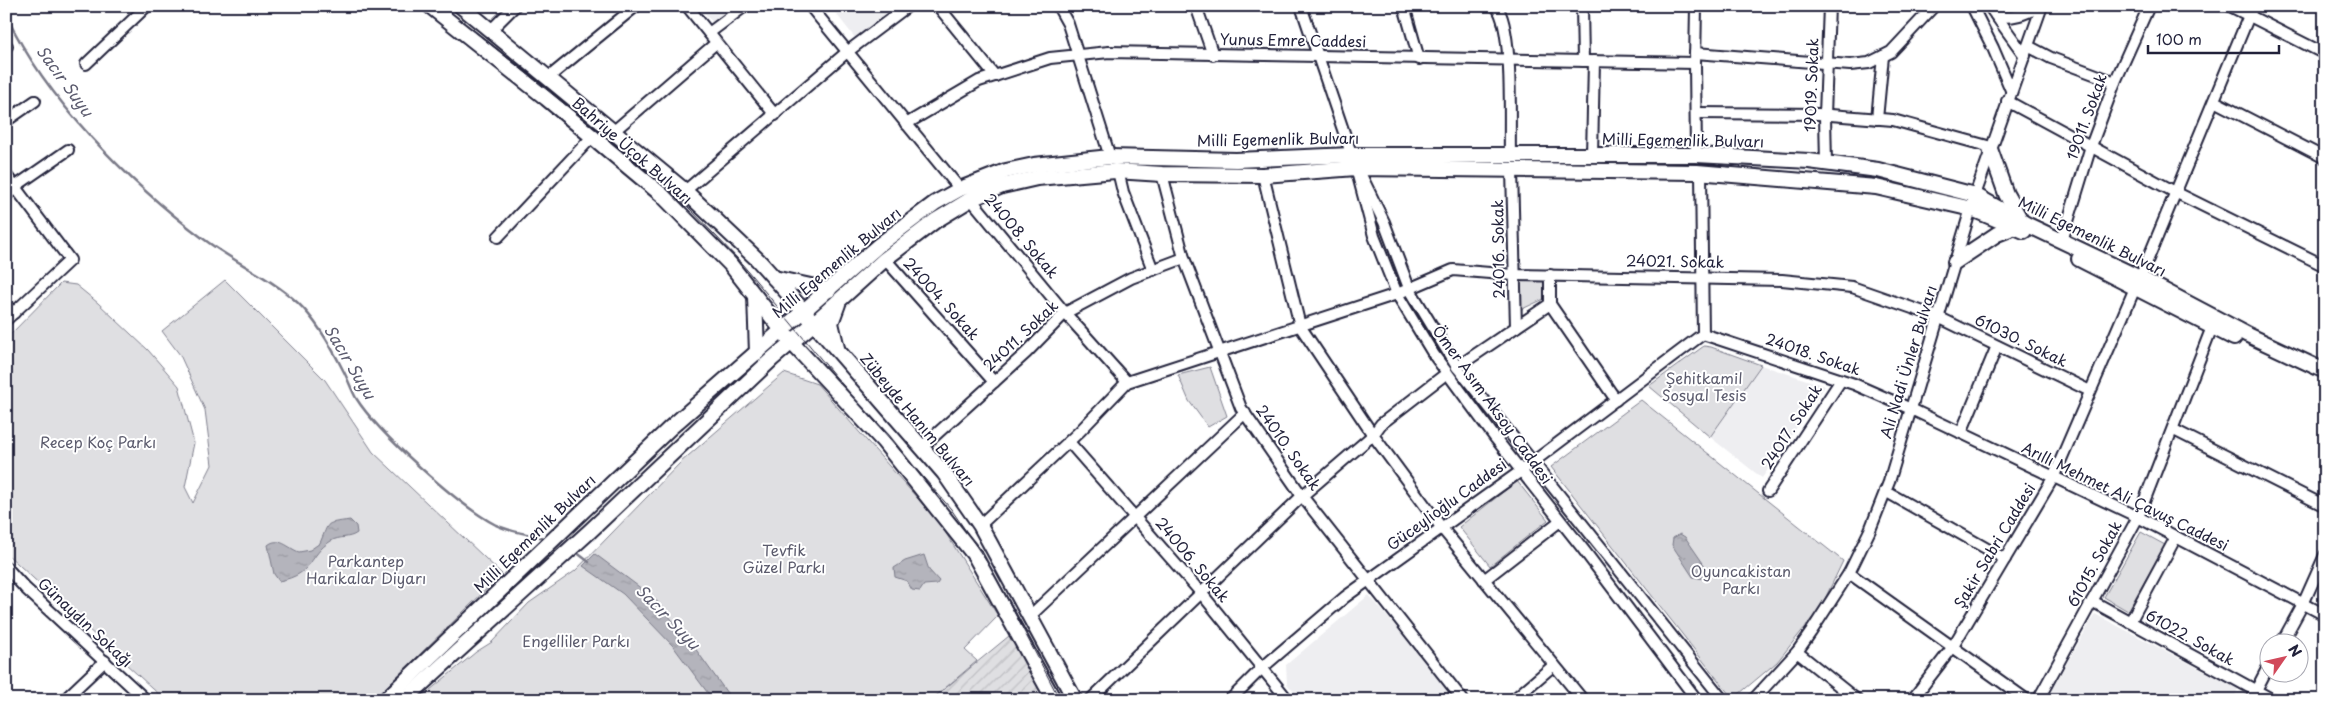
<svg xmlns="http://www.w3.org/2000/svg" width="2331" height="706" font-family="'Playpen Sans',sans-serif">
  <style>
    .built { fill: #eeeef1 }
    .green { fill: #dfdfe2; stroke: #80808e }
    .garden { fill: url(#garden-furrows); stroke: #80808e }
    .water { fill: url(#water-ripples); stroke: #7a7a88 }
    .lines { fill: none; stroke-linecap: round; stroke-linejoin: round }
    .stream { stroke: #7a7a88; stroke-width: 2.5 }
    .minor-casing { stroke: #22223b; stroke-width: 14 }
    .major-casing { stroke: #22223b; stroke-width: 18 }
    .minor { stroke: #fff; stroke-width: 10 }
    .major { stroke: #fff; stroke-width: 14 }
    .tram { stroke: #22223b; stroke-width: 1 }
    .labels { text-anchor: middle; stroke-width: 4; stroke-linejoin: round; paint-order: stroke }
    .street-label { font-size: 15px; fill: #22223b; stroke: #fff }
    .park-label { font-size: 15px; fill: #5b5b6d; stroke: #fff }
    .water-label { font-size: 16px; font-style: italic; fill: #5c5c6f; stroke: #fff }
  </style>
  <defs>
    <pattern id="garden-furrows" width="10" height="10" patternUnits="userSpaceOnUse" patternTransform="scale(1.25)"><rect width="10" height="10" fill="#dfdfe2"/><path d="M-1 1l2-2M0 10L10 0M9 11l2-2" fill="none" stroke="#bfbfc3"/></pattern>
    <pattern id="water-ripples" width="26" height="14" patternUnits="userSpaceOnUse" patternTransform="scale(1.25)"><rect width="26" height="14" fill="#b4b4bc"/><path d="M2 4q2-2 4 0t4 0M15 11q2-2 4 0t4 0" fill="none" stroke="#9a9aa2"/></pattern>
  </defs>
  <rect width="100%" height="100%" fill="#fff"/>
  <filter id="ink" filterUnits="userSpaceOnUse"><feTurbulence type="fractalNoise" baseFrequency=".02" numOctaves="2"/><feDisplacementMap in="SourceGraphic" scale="10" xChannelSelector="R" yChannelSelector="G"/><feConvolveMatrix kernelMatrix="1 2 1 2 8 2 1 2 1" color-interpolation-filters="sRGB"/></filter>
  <g filter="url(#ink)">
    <!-- built -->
    <g class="built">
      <polygon points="699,6 736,6 714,24"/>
      <polygon points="830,6 894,6 856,39"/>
      <polygon points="1761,365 1825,386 1762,478 1710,437"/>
      <polygon points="1369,595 1422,658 1456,700 1301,700 1287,684 1286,665"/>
      <polygon points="2095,614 2238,689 2233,700 2046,700"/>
    </g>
    <!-- green -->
    <g class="green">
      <polygon points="1518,279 1544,280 1546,298 1520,310"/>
      <polygon points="225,280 325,380 373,452 502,574 373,700 165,700 6,553 6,339 61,283 76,285 98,303 148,350 179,386 194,443 185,487 193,503 212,465 205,410 180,355 162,331"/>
      <polygon points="1704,346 1711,347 1761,365 1710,437 1649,386"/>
      <polygon points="1210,367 1227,416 1208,427 1189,401 1178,375"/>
      <polygon points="784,373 817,384 940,524 998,616 965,650 977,661 931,700 418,700 476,652 492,642 529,603 575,571 681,462"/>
      <polygon points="1641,400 1843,561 1821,607 1777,662 1733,699 1551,467"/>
      <polygon points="1517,481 1548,520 1490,566 1459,527"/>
      <polygon points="2141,532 2165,545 2128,611 2104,597"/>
    </g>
    <!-- garden -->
    <polygon class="garden" points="1009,636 1026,660 1046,700 931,700"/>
    <!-- water -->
    <g class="water">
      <path d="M350 520 356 526 357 533C349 539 339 536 331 541 308 555 315 574 279 581L274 574 268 545C279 536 288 548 299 552L310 550 320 543C330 520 324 524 350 520Z"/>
      <polygon points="1680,534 1685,537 1707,569 1704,579 1693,577 1672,545 1673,538"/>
      <polygon points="595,554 654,598 692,644 732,700 713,700 673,646 623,594 583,566"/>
      <polygon points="924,555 929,570 939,581 937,584 924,585 920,591 912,590 907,581 895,577 894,568 905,561"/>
    </g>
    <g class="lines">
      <!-- stream -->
      <g class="stream">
        <path d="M6 15C47 101 129 183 205 240 234 262 271 278 298 303 317 321 331 346 343 370 348 379 351 389 356 398 378 433 459 506 496 525 513 533 531 534 548 539"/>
        <polyline points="576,552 589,562"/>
      </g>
      <!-- minor casing -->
      <g class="minor-casing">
        <g id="minor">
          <polyline points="687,6 775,115"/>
          <polyline points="810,6 960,189"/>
          <polyline points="938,6 995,76"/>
          <polyline points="1058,6 1068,24 1110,157"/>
          <polyline points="1196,6 1213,55"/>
          <polyline points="1301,6 1356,168 1374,236 1397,294 1434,355 1496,439 1583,549 1697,700"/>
          <polyline points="1404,6 1419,59"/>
          <path d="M1496 6C1514 28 1509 124 1510 155"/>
          <polyline points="1582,6 1583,61"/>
          <polyline points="1972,6 1993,48 2011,90"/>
          <polyline points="1989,6 2025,56"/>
          <polyline points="2230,6 2325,54"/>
          <path d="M1996 16C2013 19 2025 14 2040 6"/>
          <polyline points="491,30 515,6"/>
          <polyline points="709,33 745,6"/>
          <polyline points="2028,46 2051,58 2115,82"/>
          <polyline points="6,47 7,46"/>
          <polyline points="1695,53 1850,65 1869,63 1891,52 1934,6"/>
          <polyline points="86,64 147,6"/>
          <polyline points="549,77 636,6"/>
          <polyline points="2007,101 2175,192 2325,266"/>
          <polyline points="2214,101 2325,158"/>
          <polyline points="1696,113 1818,114 1893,120 1991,147"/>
          <polyline points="1877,119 1883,56"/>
          <polyline points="6,121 35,101"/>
          <polyline points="906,124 979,81 1050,58 1109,52 1695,63"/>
          <polyline points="614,131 716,43"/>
          <polyline points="1696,155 1695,63 1696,6"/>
          <polyline points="1592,156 1594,61"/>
          <polyline points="1826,164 1825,115 1829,6"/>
          <polyline points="1512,170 1516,327"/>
          <polyline points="1118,171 1123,192 1153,270"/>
          <polyline points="1162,174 1184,258 1241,408 1302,496 1463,700"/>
          <polyline points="6,175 70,260 6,320"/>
          <polyline points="1263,175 1300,326 1373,435 1441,527 1583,700"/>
          <polyline points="1362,177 1384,222 1409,288 1457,367 1723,700"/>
          <polyline points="685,191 847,52 908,6"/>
          <polyline points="6,196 16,186 68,150"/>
          <polyline points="971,199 1065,313 1127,382"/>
          <polyline points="498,237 592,137"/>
          <polyline points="2062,241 2091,146 2115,82 2149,6"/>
          <polyline points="885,259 994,382"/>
          <polyline points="1550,275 1550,304"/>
          <polyline points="2140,278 2253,6"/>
          <polyline points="6,305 14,313"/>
          <polyline points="1703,334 1854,384 1911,409 2138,517 2325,615"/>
          <polyline points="1457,367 1550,304 1616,400"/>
          <polyline points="2174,430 2325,506"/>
          <polyline points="1961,433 1997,346"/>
          <polyline points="1069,442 1202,594 1288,700"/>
          <polyline points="921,448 1026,353 1065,313 1131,278 1184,258"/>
          <polyline points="1768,491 1841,380"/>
          <polyline points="1885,491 2005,559"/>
          <polyline points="980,525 1080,431 1127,382 1397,294 1453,270 1514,275 1782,280 1852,287 1938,317 2090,391"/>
          <polyline points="6,567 25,588 146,700"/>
          <polyline points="1849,573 2027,700"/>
          <polyline points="1484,580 1560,521"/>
          <polyline points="2092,601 2273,700"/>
          <polyline points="1030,616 1245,413"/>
          <polyline points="2130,622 2176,537"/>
          <polyline points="2281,644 2304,602 2325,555"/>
          <polyline points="1797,652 1857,700"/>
          <polyline points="64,700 105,661"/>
          <polyline points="1090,700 1302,496 1373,435 1381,424 1447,373"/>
          <polyline points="1230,700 1262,668 1345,597 1521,471 1703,334 1701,172"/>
          <polyline points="1513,700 1554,665"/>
          <polyline points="1753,700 1797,652 1811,632 1849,573 1870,530 1889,482 1975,195 2042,6"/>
          <polyline points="1912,700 1952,648 2053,478 2135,288"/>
          <polyline points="2038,700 2138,517 2212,327"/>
          <polyline points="2251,700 2268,667"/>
        </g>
      </g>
      <!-- major casing -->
      <g class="major-casing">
        <g id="major">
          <polyline points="430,6 546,98 662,195 730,264 792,343 883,441 975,556 1054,700"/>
          <polyline points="461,6 685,191 758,260 793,299 944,473 980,525 1075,700"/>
          <polyline points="1990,149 2006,194 2020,219"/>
          <polyline points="2079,259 2234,338"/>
          <polyline points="1955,262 1997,234 2015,227"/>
          <polyline points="774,278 829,290"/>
          <polyline points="755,296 757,353"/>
          <polyline points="837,348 831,323 838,304"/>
          <polyline points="385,700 670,428 879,245 935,203 960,189 1006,171 1034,165 1110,157 1236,160 1351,155 1696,155 1809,161 1878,170 1975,195 2028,225 2140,278 2248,335 2325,371"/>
          <polyline points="404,700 590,531 772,359 814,323 885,259 935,221 971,199 1002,186 1037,178 1115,171 1162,174 1263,175 1356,168 1697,172 1876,187 1972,209 2024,231"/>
        </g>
      </g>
      <!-- minor -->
      <use href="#minor" class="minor"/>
      <!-- major -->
      <use href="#major" class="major"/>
      <!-- tram -->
      <polyline class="tram" points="443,6 656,178 689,208 737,258 835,376 951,509 991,568 1060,700"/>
    </g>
  </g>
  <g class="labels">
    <!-- street labels -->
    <g class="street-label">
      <text transform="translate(1293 41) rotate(1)" y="5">Yunus Emre Caddesi</text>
      <text transform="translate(1812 85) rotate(-88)" y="5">19019. Sokak</text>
      <text transform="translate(2087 117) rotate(-70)" y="5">19011. Sokak</text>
      <text transform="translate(1278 140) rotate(-1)" y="5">Milli Egemenlik Bulvarı</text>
      <text transform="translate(1683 141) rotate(1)" y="5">Milli Egemenlik Bulvarı</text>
      <text transform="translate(632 151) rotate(41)" y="5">Bahriye Üçok Bulvarı</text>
      <text transform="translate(1021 236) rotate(50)" y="5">24008. Sokak</text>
      <text transform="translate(2092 237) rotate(26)" y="5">Milli Egemenlik Bulvarı</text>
      <text transform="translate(1499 249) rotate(-91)" y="5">24016. Sokak</text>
      <text transform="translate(1675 262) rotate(1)" y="5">24021. Sokak</text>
      <text transform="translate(837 263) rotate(-40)" y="5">Milli Egemenlik Bulvarı</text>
      <text transform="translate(941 299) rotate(48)" y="5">24004. Sokak</text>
      <text transform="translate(1021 336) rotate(-43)" y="5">24011. Sokak</text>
      <text transform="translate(2021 341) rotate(26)" y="5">61030. Sokak</text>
      <text transform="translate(1813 355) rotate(19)" y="5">24018. Sokak</text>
      <text transform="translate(1909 362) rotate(-73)" y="5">Ali Nadi Ünler Bulvarı</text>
      <text transform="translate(1492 405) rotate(54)" y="5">Ömer Asım Aksoy Caddesi</text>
      <text transform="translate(917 420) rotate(50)" y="5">Zübeyde Hanım Bulvarı</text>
      <text transform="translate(1792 427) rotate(-57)" y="5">24017. Sokak</text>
      <text transform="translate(1288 448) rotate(55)" y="5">24010. Sokak</text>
      <text transform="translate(2125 497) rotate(26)" y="5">Arıllı Mehmet Ali Çavuş Caddesi</text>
      <text transform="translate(1447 505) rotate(-36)" y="5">Güceylioğlu Caddesi</text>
      <text transform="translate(535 534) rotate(-44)" y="5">Milli Egemenlik Bulvarı</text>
      <text transform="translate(1995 546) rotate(-59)" y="5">Şakir Sabri Caddesi</text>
      <text transform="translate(1192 560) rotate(50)" y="5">24006. Sokak</text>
      <text transform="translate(2095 564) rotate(-61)" y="5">61015. Sokak</text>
      <text transform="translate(85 623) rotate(43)" y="5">Günaydın Sokağı</text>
      <text transform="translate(2190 638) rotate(29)" y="5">61022. Sokak</text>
    </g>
    <!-- park labels -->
    <g class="park-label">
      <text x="1704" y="384">Şehitkamil<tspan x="1704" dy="17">Sosyal Tesis</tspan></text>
      <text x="98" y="448">Recep Koç Parkı</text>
      <text x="784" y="556">Tevfik<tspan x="784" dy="17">Güzel Parkı</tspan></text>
      <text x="366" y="567">Parkantep<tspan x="366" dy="17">Harikalar Diyarı</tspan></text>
      <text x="1741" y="577">Oyuncakistan<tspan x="1741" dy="17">Parkı</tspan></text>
      <text x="576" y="647">Engelliler Parkı</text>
    </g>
    <!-- water labels -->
    <g class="water-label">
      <text transform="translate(65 81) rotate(54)" y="6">Sacır Suyu</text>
      <text transform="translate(350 362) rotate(59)" y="6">Sacır Suyu</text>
      <text transform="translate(668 617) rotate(46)" y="6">Sacır Suyu</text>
    </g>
  </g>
  <!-- margin -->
  <rect width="2331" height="706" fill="none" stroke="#fff" stroke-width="25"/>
  <rect x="12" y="12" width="2306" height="681" fill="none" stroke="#22223b" stroke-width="2" filter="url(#ink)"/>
  <!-- north arrow -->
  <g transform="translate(2284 658) rotate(56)"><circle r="24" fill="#ffffff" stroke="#a7a7b1"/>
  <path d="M0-4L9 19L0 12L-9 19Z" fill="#d1495b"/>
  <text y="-8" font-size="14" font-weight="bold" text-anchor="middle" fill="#22223b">N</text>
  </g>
  <!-- scale -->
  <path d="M2148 45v8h131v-8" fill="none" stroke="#22223b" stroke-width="2.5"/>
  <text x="2156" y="45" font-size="15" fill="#22223b" stroke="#ffffff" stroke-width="4" paint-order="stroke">100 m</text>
</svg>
